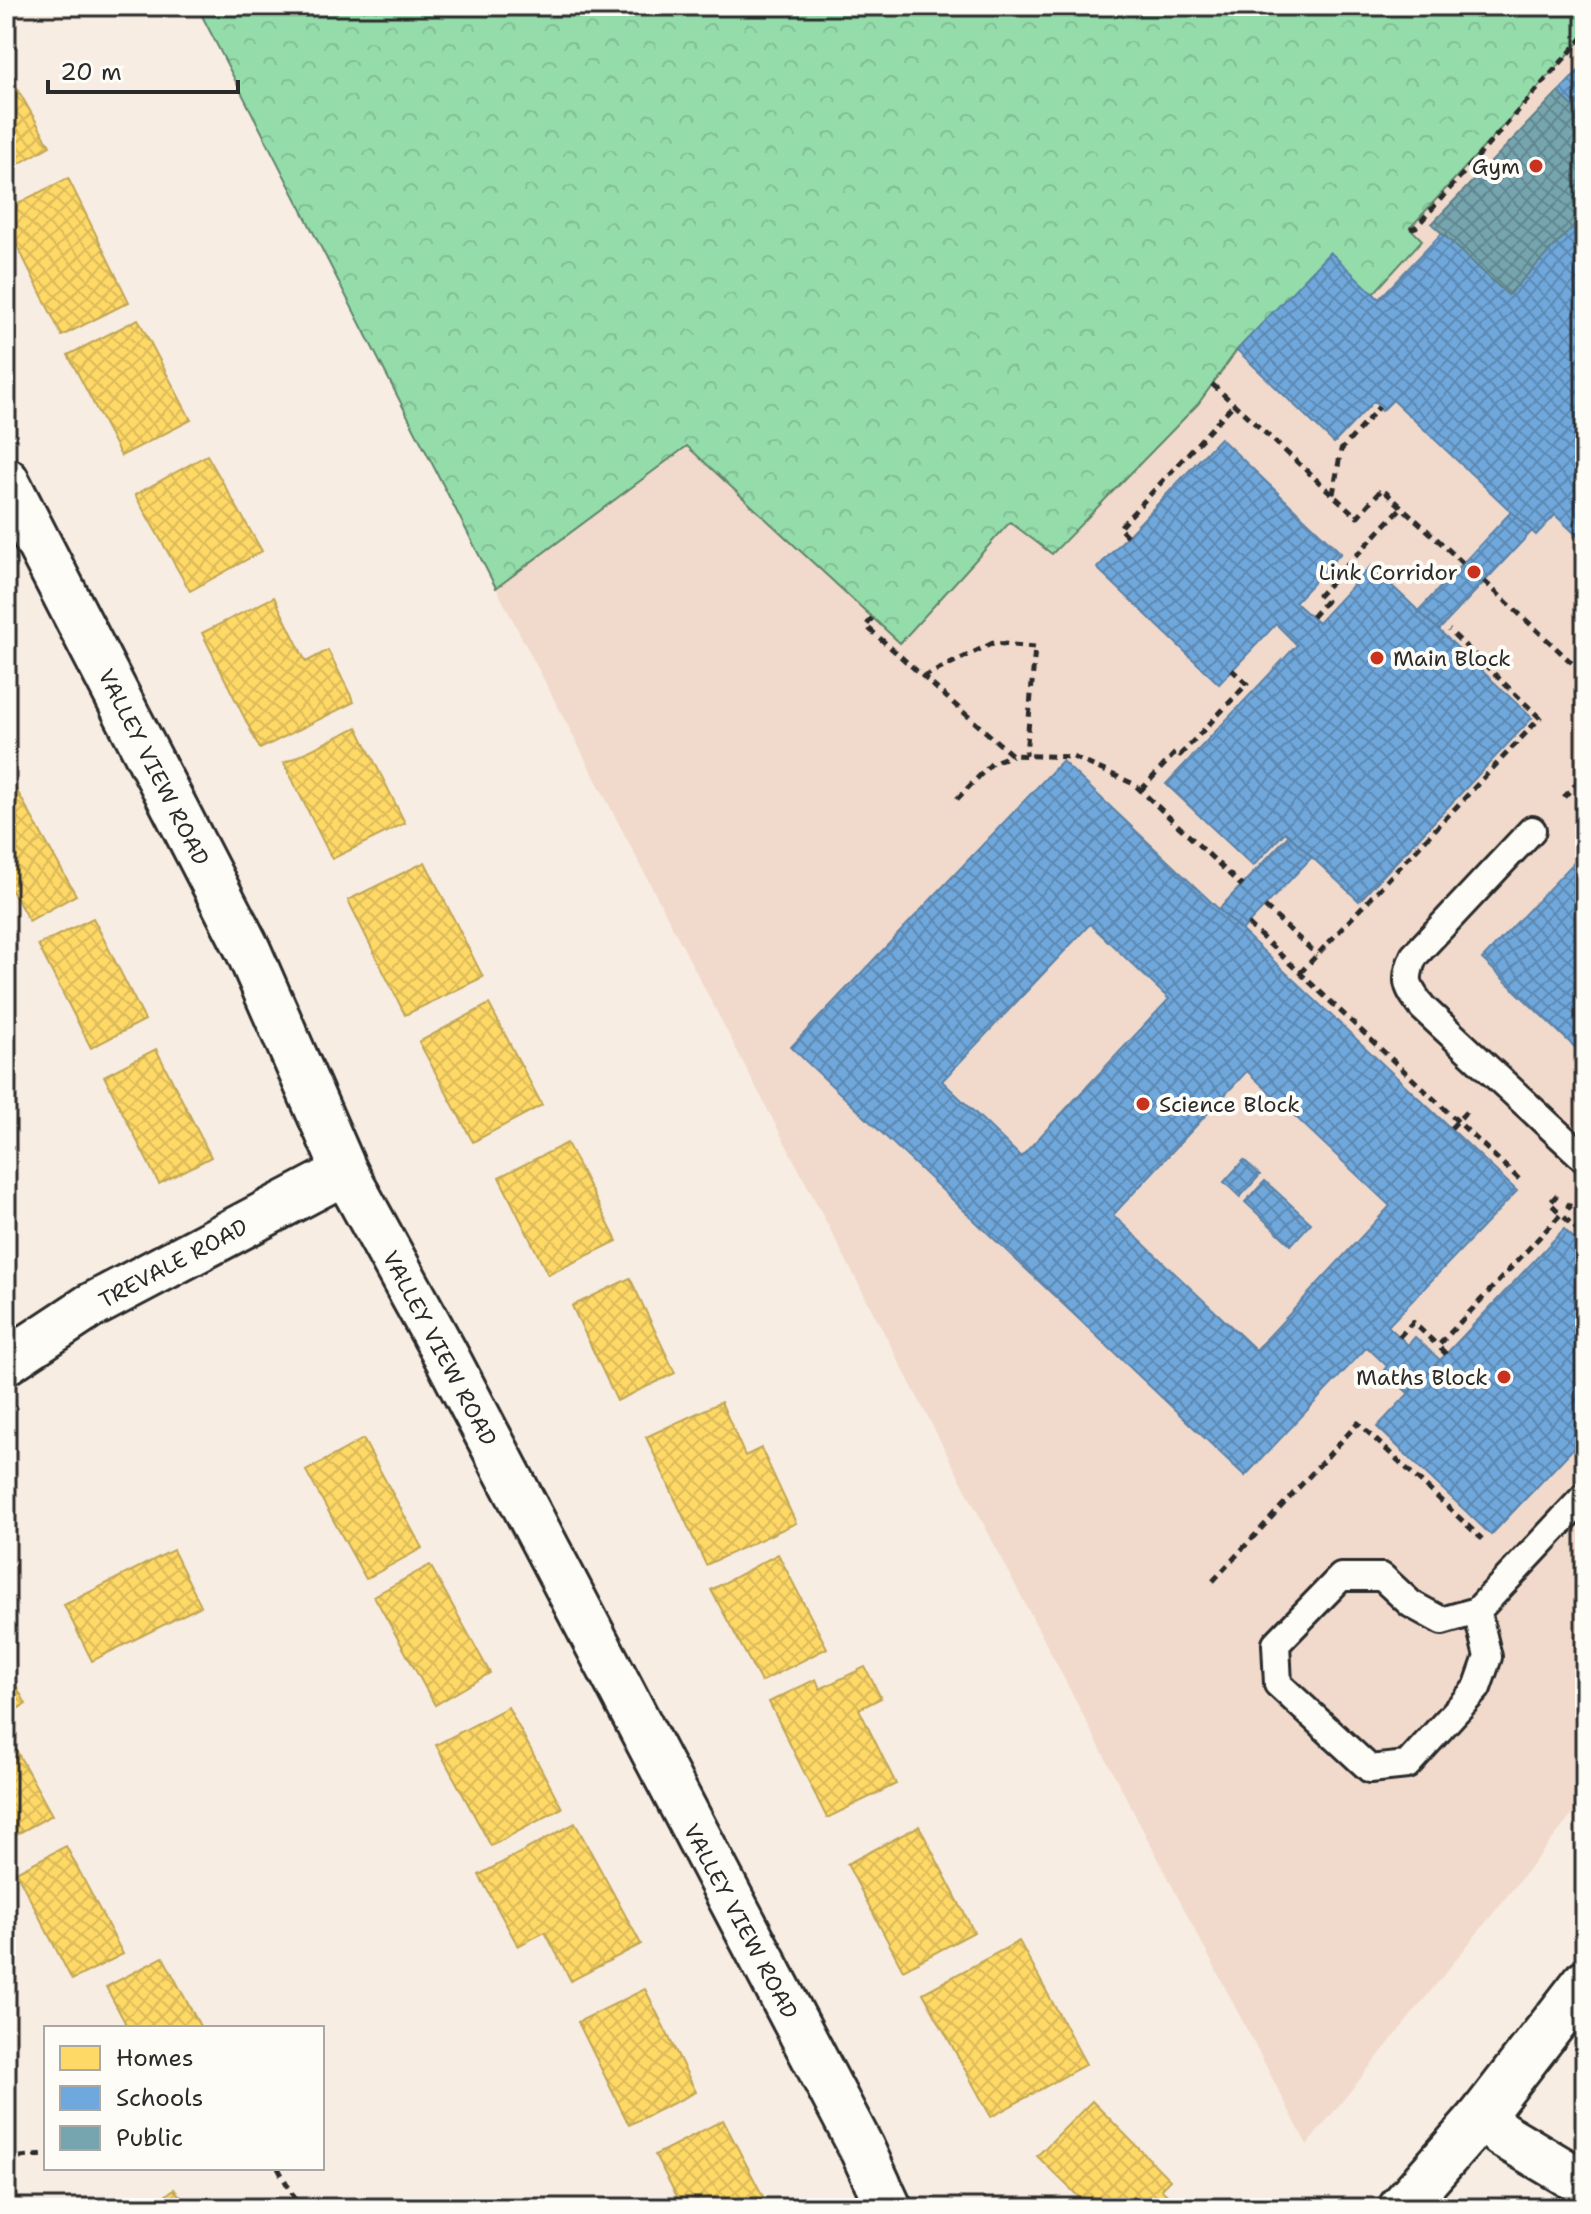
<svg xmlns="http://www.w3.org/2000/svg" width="1591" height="2214" font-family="'Shantell Sans',sans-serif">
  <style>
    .built { fill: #f1dacc }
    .forest { fill: url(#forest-crowns); stroke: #60846b; stroke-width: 2 }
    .homes { fill: url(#homes-cross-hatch); stroke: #bfa554; stroke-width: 2 }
    .schools { fill: url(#schools-cross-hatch); stroke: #5b82a7; stroke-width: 2; fill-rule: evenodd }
    .public { fill: url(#public-cross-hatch); stroke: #608087; stroke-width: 2 }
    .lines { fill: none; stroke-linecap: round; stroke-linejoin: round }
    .lane-casing { stroke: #2b2b2b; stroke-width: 32 }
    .street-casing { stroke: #2b2b2b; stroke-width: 50 }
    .secondary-casing { stroke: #2b2b2b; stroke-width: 50 }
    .path { stroke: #2b2b2b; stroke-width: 5; stroke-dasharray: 8 6; stroke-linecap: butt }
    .lane { stroke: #fdfcf7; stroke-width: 26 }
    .street { stroke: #fdfcf7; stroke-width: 44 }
    .secondary { stroke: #fdfcf7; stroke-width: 44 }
    .poi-dot { fill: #c8321e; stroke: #fdfcf7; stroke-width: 3 }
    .labels { text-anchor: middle; stroke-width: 8; stroke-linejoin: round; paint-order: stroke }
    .poi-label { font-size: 22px; fill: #2b2b2b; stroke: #fdfcf7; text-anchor: end }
    .street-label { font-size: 22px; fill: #2b2b2b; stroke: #fdfcf7 }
  </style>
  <defs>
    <pattern id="forest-crowns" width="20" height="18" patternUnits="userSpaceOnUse" patternTransform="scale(2)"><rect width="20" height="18" fill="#94ddab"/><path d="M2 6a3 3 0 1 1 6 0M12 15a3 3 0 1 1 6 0" fill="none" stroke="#80be93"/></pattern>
    <pattern id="homes-cross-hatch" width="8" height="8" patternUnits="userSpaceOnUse" patternTransform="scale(2)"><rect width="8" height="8" fill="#ffd966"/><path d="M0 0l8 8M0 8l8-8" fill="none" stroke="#dbba59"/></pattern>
    <pattern id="schools-cross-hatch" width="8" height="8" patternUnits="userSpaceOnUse" patternTransform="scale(2)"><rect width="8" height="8" fill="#6fa8dc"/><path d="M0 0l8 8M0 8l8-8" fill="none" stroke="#5b89b3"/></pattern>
    <pattern id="public-cross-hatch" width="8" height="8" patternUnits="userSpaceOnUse" patternTransform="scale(2)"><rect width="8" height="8" fill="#76a5af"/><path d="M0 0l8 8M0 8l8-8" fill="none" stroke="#61878f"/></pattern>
  </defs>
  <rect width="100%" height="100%" fill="#f8ede3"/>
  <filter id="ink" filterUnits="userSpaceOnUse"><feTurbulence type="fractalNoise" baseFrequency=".0125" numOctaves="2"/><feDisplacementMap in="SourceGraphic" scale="16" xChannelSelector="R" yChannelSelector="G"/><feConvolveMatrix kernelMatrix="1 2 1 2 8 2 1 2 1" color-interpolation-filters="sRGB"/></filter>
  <g filter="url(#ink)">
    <!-- built -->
    <polygon class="built" points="197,6 1585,6 1585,1799 1307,2145 496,588"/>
    <!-- forest -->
    <polygon class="forest" points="197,6 1585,6 1585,36 1410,228 1422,240 1373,294 1330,253 1237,350 1198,404 1052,554 1010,522 900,643 687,446 496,588"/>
    <!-- homes -->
    <g class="homes">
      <polygon points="6,69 50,146 6,171"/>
      <polygon points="68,178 129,302 62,336 6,223 6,209"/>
      <polygon points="138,319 191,420 121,456 68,355"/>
      <polygon points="207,455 262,551 190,591 135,495"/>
      <polygon points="274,597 306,662 328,650 354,702 260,749 202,633"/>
      <polygon points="357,727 405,823 332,859 284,763"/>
      <polygon points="16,789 76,895 29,921 6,880 6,795"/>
      <polygon points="425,862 483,977 405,1015 348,900"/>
      <polygon points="93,918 145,1020 91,1048 38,945"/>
      <polygon points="489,1004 542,1105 473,1142 419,1042"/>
      <polygon points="156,1049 211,1157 159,1184 104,1076"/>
      <polygon points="567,1143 617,1241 548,1275 499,1177"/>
      <polygon points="630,1278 675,1373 617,1401 572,1306"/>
      <polygon points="721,1402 745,1456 761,1448 796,1523 706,1565 646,1437"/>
      <polygon points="363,1439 422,1548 366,1579 306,1471"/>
      <polygon points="173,1550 201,1606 92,1661 64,1605"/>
      <polygon points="778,1554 827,1648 761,1682 711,1590"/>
      <polygon points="430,1565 490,1673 435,1705 374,1596"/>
      <polygon points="6,1667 26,1704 6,1715"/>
      <polygon points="865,1667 881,1698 859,1709 896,1784 827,1818 769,1702 816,1679 820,1689"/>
      <polygon points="508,1707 562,1808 491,1846 436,1745"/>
      <polygon points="6,1732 52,1815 6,1840"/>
      <polygon points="575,1823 641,1944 571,1981 545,1932 518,1946 479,1875"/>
      <polygon points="919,1826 974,1932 903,1970 847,1864"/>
      <polygon points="66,1846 123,1954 72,1980 16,1872"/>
      <polygon points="1019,1941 1086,2064 991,2117 923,1993"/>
      <polygon points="163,1957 201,2028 128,2028 106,1987"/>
      <polygon points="645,1989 696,2092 629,2125 578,2022"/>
      <polygon points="1092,2101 1170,2180 1161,2189 1180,2208 1090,2208 1037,2156"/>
      <polygon points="723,2120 769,2208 683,2208 655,2155"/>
      <polygon points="174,2189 190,2208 150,2208"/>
    </g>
    <!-- schools -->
    <g class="schools">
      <polygon points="1585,64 1585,543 1555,515 1536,535 1393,400 1382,411 1374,401 1334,443 1237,350 1330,252 1379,299 1442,233 1432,224"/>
      <polygon points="1220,438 1341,553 1295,602 1318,623 1371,566 1532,718 1359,901 1285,832 1253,866 1166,784 1297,645 1276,624 1219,684 1097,568"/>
      <polygon points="1511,512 1532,531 1439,630 1418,611"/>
      <path d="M1062 761 1517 1191 1388 1326 1408 1345 1415 1337 1440 1360 1408 1393 1384 1370 1387 1366 1367 1347 1245 1476 791 1047ZM1090 924 1169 999 1021 1157 942 1081ZM1247 1071 1390 1206 1256 1350 1113 1215Z"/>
      <polygon points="1289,835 1312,857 1242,930 1219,909"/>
      <polygon points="1585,851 1585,1057 1482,959"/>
      <polygon points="1244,1160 1260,1175 1240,1197 1224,1182"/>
      <polygon points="1265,1181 1311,1223 1291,1245 1245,1202"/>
      <polygon points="1564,1229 1585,1249 1585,1436 1491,1535 1377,1427"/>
    </g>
    <!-- public -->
    <polygon class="public" points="1558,92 1585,118 1585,214 1508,295 1432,224"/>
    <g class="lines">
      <!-- lane casing -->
      <g class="lane-casing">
        <g id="lane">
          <path d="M1532 830 1414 956C1403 981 1407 987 1423 1008L1585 1159"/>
          <polyline points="1477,1611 1488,1657 1477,1688 1407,1765 1370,1769 1278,1684 1276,1644 1341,1577 1382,1577 1411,1604 1442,1621 1477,1611 1585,1496"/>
        </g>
      </g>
      <!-- street casing -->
      <g class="street-casing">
        <g id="street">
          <polyline points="6,1362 89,1307 345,1172"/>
          <polyline points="1480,2118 1503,2135 1585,2184"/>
        </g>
      </g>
      <!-- secondary casing -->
      <g class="secondary-casing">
        <g id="secondary">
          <polyline points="6,480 248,950 345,1172 444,1352 861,2147 889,2208"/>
          <polyline points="1401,2208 1480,2118 1585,1982"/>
        </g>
      </g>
      <!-- path -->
      <g class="path">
        <polyline points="1410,229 1416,227 1585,35"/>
        <polyline points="1212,384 1357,517 1382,489 1463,563"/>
        <polyline points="1333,494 1341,450 1379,407"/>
        <polyline points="1127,536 1119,528 1234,404"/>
        <polyline points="1484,581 1585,675"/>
        <polyline points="1312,617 1326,601 1319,595 1402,507"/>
        <polyline points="872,618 866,626 1012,755 1073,757 1134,784 1242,886"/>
        <polyline points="923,677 993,643 1035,647 1026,755"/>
        <polyline points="1141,790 1176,752 1180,755 1247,684 1232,670"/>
        <polyline points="1564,797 1585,774"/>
        <polyline points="957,799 992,763 1012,755"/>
        <polyline points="1265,907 1317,955"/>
        <polyline points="1248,924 1520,1180"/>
        <polyline points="1300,973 1540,718 1449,630"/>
        <polyline points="1451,1128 1467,1111"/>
        <polyline points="1557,1195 1550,1203 1561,1214"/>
        <polyline points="1570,1203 1568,1206 1585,1222"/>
        <polyline points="1399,1337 1413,1322 1438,1346"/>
        <polyline points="1446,1354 1438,1346 1561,1214 1585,1237"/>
        <polyline points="1213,1581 1358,1423 1482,1539"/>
        <polyline points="6,2158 46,2155"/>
        <polyline points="278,2168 300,2208"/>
      </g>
      <!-- lane -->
      <use href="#lane" class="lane"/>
      <!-- street -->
      <use href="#street" class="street"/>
      <!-- secondary -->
      <use href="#secondary" class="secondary"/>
    </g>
  </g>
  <!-- markers -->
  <g class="poi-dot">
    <circle cx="1536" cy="166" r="8"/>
    <circle cx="1474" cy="572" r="8"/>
    <circle cx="1377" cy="658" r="8"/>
    <circle cx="1143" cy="1104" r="8"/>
    <circle cx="1504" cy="1377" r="8"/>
  </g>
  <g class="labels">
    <!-- poi labels -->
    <g class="poi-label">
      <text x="1520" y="174">Gym</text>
      <text x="1458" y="580">Link Corridor</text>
      <text x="1393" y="666" text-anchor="start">Main Block</text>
      <text x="1159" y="1112" text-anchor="start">Science Block</text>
      <text x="1488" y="1385">Maths Block</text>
    </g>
    <!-- street labels -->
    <g class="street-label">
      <text transform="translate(154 767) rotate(63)" y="8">VALLEY VIEW ROAD</text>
      <text transform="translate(173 1263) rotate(-28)" y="8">TREVALE ROAD</text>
      <text transform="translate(440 1348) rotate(62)" y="8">VALLEY VIEW ROAD</text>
      <text transform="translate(741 1921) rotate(62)" y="8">VALLEY VIEW ROAD</text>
    </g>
  </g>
  <!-- margin -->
  <rect width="1591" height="2214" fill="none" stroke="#fdfcf7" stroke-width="32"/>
  <rect x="16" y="16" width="1559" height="2182" fill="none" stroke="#2b2b2b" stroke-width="3" filter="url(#ink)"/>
  <!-- legend -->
  <rect x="44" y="2026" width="280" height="144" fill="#fdfcf7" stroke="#a9a8a5" stroke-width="2"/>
  <rect x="60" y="2046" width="40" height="24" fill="#ffd966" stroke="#a9a8a5" stroke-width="2"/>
  <text x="116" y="2066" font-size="24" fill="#2b2b2b">Homes</text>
  <rect x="60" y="2086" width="40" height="24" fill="#6fa8dc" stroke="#a9a8a5" stroke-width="2"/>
  <text x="116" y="2106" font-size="24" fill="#2b2b2b">Schools</text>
  <rect x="60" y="2126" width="40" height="24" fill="#76a5af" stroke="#a9a8a5" stroke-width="2"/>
  <text x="116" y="2146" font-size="24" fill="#2b2b2b">Public</text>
  <!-- scale -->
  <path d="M48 80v12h190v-12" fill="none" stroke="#2b2b2b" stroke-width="4"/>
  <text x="60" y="80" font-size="24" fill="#2b2b2b" stroke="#fdfcf7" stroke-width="6" paint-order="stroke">20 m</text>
</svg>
